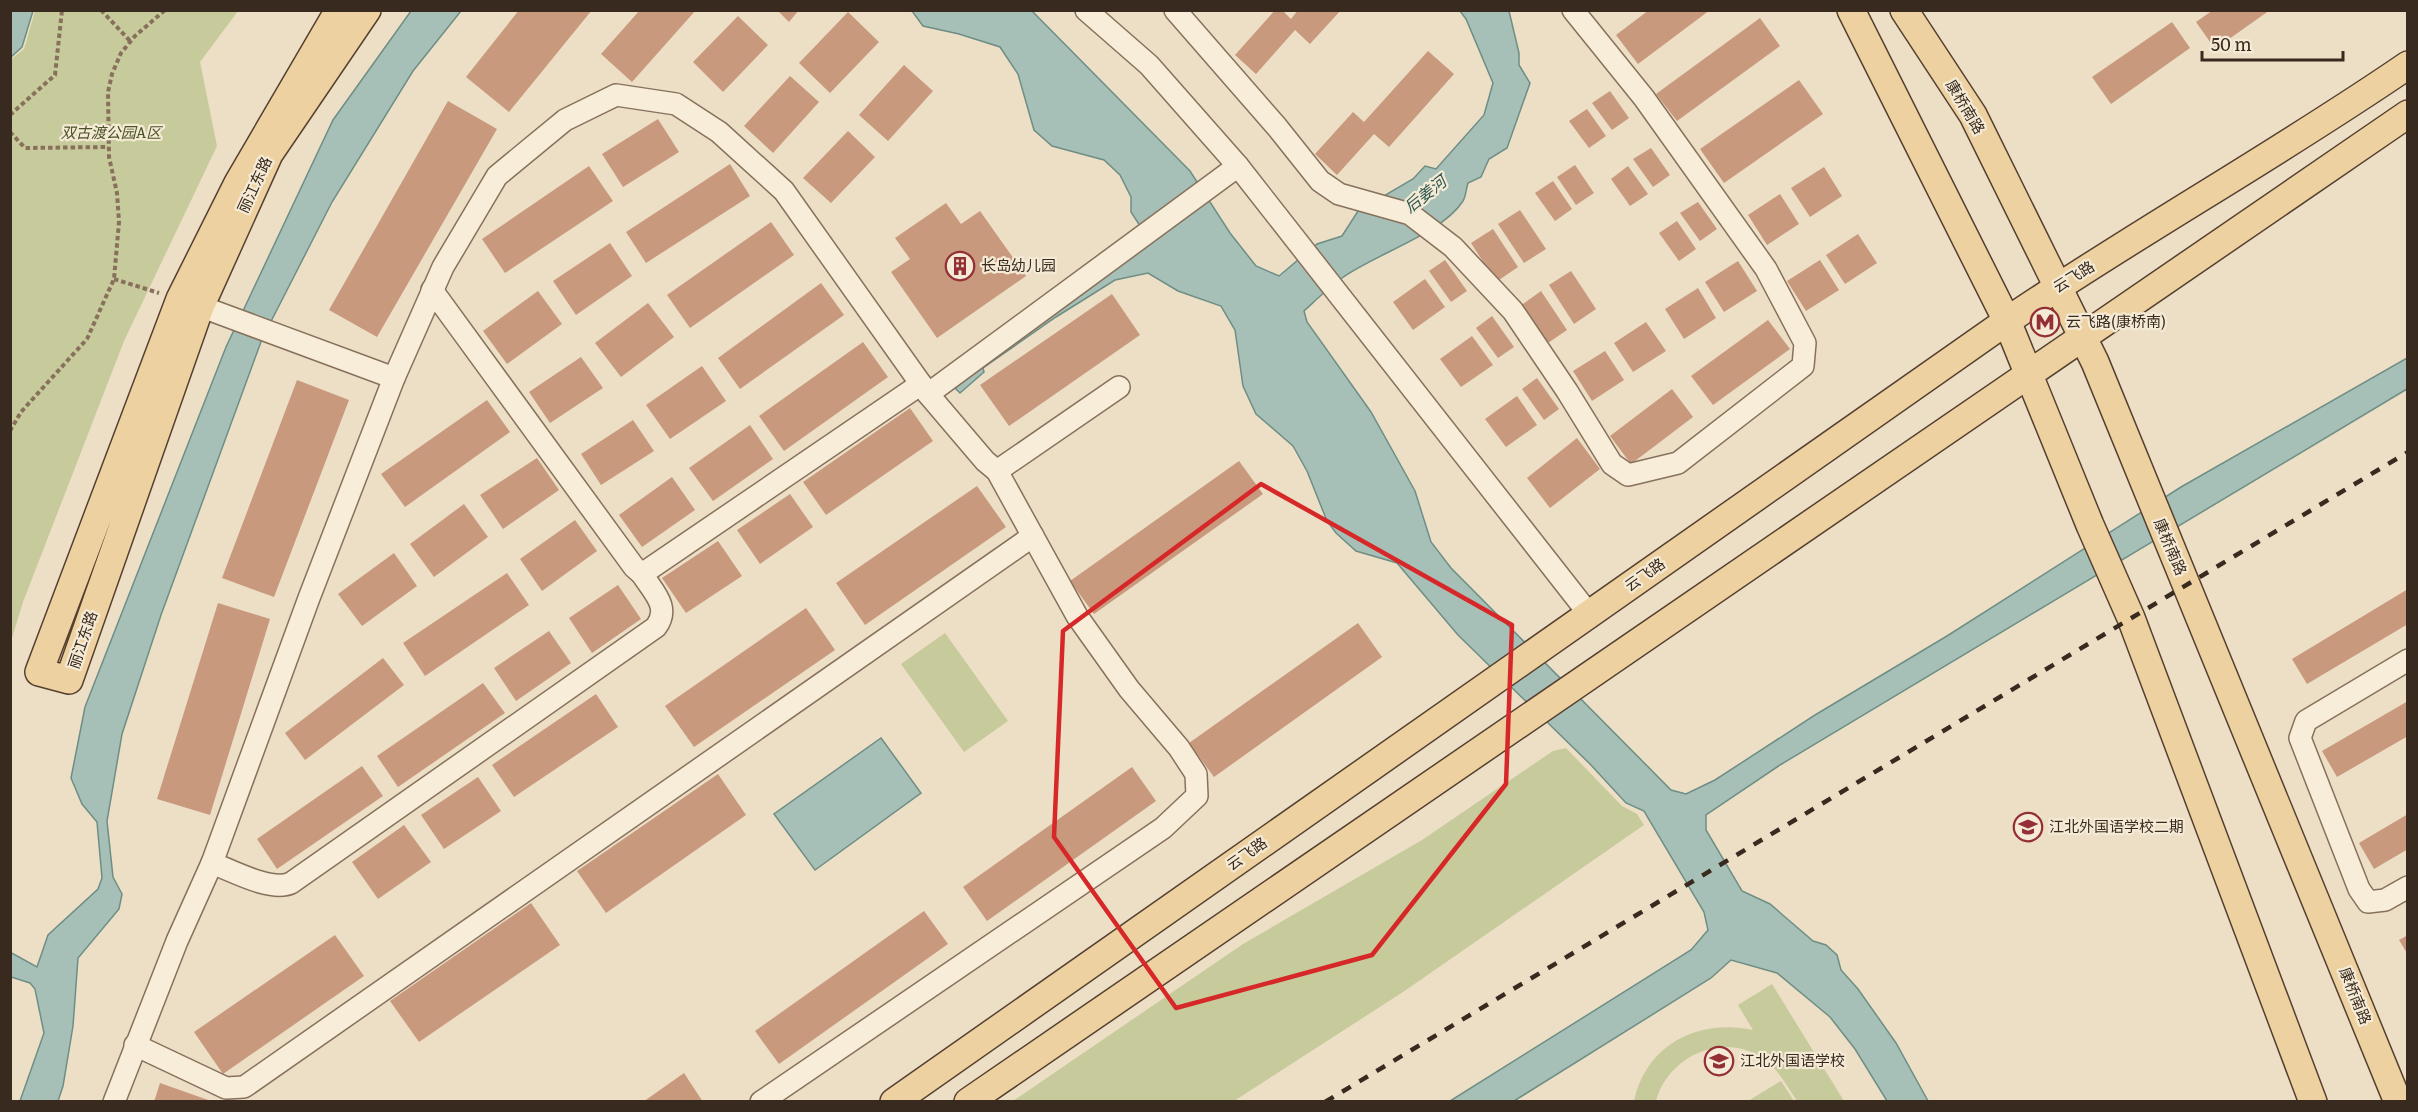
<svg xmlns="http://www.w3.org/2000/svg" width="2418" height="1112" font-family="Literata,'Noto Sans SC',serif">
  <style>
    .green { fill: #c7ca9a }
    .water { fill: #a7c0b7; stroke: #6e8e85; stroke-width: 1.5 }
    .building { fill: #c9997d }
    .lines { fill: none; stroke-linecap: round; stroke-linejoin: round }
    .minor-casing { stroke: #87715c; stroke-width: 24 }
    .major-casing { stroke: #554030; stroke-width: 30 }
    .path { stroke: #87715c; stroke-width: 4; stroke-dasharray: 4.5 3; stroke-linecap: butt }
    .minor { stroke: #f7edd9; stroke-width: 21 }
    .major { stroke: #eed1a0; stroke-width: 27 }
    .rail { stroke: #382a1f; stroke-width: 4.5; stroke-dasharray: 10 10; stroke-linecap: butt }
    .marked { fill: none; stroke: #d62828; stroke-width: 4.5; stroke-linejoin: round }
    .labels { text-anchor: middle; stroke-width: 4.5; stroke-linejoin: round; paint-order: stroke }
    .street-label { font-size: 15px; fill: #382a1f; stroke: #f4ead5 }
    .park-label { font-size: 15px; font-style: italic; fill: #4a5327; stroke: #f4ead5 }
    .poi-label { font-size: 15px; fill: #382a1f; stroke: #f4ead5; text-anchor: start }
    .water-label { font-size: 16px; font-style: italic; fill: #2f5752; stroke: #f4ead5 }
  </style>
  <rect width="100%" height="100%" fill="#ecdfc6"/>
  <!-- green -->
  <g class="green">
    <polygon points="35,11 238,11 200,62 217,146 124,341 23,602 11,641 10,60 24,49"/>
    <polygon points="945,633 1008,721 964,752 901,664"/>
    <polygon points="1566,748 1622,806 1637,814 1644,825 1403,992 1234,1101 1013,1101 1243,944 1422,840 1553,751"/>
    <path d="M1772 984 1844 1101H1797C1789 1089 1781 1074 1770 1064 1730 1028 1669 1053 1656 1101H1634C1646 1044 1699 1018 1753 1030L1738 1005Z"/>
    <polygon points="1781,1081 1794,1101 1748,1101"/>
  </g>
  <!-- water -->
  <g class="water">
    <polygon points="11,10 33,11 22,47 11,57"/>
    <polygon points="411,11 461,11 413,71 332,202 262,339 161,615 122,734 107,821 113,877 122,894 119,909 78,958 73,1026 63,1086 58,1101 20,1101 44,1033 35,989 30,983 11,977 10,952 37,967 48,935 98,889 102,878 97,822 82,804 71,778 85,707 226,347 333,120"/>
    <path d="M912 11H1032L1190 171 1230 233 1256 266 1279 276 1317 244 1342 236 1358 211 1413 179 1425 166 1436 169 1484 115 1493 83 1466 19 1460 11H1509L1519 53V65L1530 83 1507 148 1489 159 1481 177 1468 183C1466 189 1466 196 1463 201 1442 234 1375 254 1342 278 1329 287 1316 300 1304 311L1307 322 1371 412 1415 491 1431 542 1451 568 1671 790 1686 794 1715 780 1815 715 1947 636 2181 487 2407 358V389L1780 765 1706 815V830L1742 891 1770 904 1813 941 1826 945 1837 955 1841 970 1858 989 1896 1043 1928 1101H1887L1855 1049 1830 1017 1777 973 1731 960 1711 978 1514 1101H1450L1691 950 1708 930 1704 912 1644 811 1626 803 1590 764 1458 635 1397 563 1356 551 1336 533 1327 521 1307 471 1293 446 1256 414 1243 386 1235 330 1221 306 1178 291 1148 273 1115 280 1056 317 983 368 984 372 960 393 951 384 1125 258 1143 249 1148 238 1131 212V197L1120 175 1104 160 1052 146 1034 130 1018 74 1000 47 959 34 923 26Z"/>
    <polygon points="881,738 921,793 815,870 774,814"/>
  </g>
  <!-- building -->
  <g class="building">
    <polygon points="519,10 592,10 509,112 466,77"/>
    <polygon points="640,10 696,10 632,82 601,54"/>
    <polygon points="777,10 799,10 789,22"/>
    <polygon points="1275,10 1282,10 1291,19 1298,10 1341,10 1310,44 1295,30 1256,74 1235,55"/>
    <polygon points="1649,10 1710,10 1638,64 1616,35"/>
    <polygon points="2213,10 2270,10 2215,49 2196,22"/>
    <polygon points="848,12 879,42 830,93 799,63"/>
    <polygon points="738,16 768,45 723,92 693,62"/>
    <polygon points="1760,18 1780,46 1677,121 1656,94"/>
    <polygon points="2172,22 2190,48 2111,104 2092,77"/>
    <polygon points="1428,51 1454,74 1389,147 1374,134 1337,175 1315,154 1353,112 1364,122"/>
    <polygon points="904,65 933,91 888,141 859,115"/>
    <polygon points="790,76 819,102 773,153 744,126"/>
    <polygon points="1799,80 1823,114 1724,183 1700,149"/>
    <polygon points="1610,91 1629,118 1612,130 1592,103"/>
    <polygon points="448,101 497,129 377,337 329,310"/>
    <polygon points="1587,109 1606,136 1589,148 1569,121"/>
    <polygon points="658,119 679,152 623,187 602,154"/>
    <polygon points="848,131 875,157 831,203 803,178"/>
    <polygon points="1651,148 1670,175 1653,187 1633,159"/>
    <polygon points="730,164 750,196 646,263 626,232"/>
    <polygon points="1575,165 1594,193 1576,205 1557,177"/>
    <polygon points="589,166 613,201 505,273 482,239"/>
    <polygon points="1628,166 1648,194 1630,206 1611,179"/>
    <polygon points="1824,167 1842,196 1810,217 1791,188"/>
    <polygon points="1553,181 1572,209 1555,221 1535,193"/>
    <polygon points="1780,194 1799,224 1767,245 1748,215"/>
    <polygon points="1698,202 1717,229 1700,241 1680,213"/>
    <polygon points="946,203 961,224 980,211 1026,276 937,338 891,272 910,259 895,238"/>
    <polygon points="1520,210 1546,249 1524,263 1498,224"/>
    <polygon points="1677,221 1696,249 1679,261 1659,233"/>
    <polygon points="771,222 794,255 690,328 667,295"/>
    <polygon points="1493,229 1518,267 1496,282 1471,243"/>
    <polygon points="1858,234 1877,263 1845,284 1826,255"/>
    <polygon points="610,243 632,276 576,315 553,281"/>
    <polygon points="1445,260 1467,291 1451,302 1429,271"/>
    <polygon points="1820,260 1839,290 1806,311 1787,281"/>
    <polygon points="1738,261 1757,291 1724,312 1705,282"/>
    <polygon points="1571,271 1596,309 1574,324 1549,285"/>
    <polygon points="1425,279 1445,307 1413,330 1393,302"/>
    <polygon points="821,283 844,315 740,389 718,358"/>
    <polygon points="1698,288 1716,318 1684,339 1665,309"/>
    <polygon points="538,291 562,324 507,364 483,331"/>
    <polygon points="1541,291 1567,330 1545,345 1520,306"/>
    <polygon points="1112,294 1140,335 1009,426 980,385"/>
    <polygon points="648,303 674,337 621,377 595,343"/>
    <polygon points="1492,316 1514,347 1498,358 1476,328"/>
    <polygon points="1768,320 1790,349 1713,405 1691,376"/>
    <polygon points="1646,322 1666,351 1633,372 1614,343"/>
    <polygon points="1472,336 1493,365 1461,387 1440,359"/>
    <polygon points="863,342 888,377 784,451 759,416"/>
    <polygon points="1605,351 1624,380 1592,401 1573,371"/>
    <polygon points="581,357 603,388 550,423 529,392"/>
    <polygon points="702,366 726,401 670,439 646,405"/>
    <polygon points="1537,378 1559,409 1544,420 1522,389"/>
    <polygon points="297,380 349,400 274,597 222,578"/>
    <polygon points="1672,389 1693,417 1631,464 1610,436"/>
    <polygon points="1517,396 1537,425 1506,447 1485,419"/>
    <polygon points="487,400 510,432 405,507 381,474"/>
    <polygon points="910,408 933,441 826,515 803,482"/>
    <polygon points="633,420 654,451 601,485 581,454"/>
    <polygon points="750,425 773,459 713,501 689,468"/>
    <polygon points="1577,438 1600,469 1550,508 1527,478"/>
    <polygon points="537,458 559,490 503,529 480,495"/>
    <polygon points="1239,461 1263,494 1094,614 1070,581"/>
    <polygon points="672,477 695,510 642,547 619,515"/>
    <polygon points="977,486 1006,527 865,625 836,583"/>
    <polygon points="790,494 813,527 760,564 737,530"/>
    <polygon points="464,504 488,537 434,577 410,544"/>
    <polygon points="575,520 597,551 542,591 520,559"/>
    <polygon points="718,541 742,576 686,613 662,578"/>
    <polygon points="394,553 417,586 362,626 338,594"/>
    <polygon points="507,573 529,605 425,676 403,643"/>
    <polygon points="618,585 641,619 592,653 569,618"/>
    <polygon points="2408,589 2408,624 2307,684 2292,659"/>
    <polygon points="218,603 270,619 210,815 157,799"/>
    <polygon points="806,608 835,650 694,747 665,706"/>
    <polygon points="1358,623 1382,657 1214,777 1189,743"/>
    <polygon points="549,631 571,663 516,701 494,668"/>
    <polygon points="383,658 404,685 305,760 285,733"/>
    <polygon points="483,683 505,713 398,787 377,756"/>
    <polygon points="596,694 618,727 514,797 492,765"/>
    <polygon points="2408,701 2408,736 2337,777 2322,751"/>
    <polygon points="362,766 383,796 277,869 257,839"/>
    <polygon points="1132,767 1156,801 987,921 963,887"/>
    <polygon points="718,774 746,815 606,913 577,871"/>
    <polygon points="478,777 501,811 444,849 421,815"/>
    <polygon points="2408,814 2408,849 2374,869 2359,843"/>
    <polygon points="404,825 431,862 378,899 352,862"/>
    <polygon points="531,903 560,945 419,1042 390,1001"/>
    <polygon points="924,911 948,944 779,1064 755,1031"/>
    <polygon points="335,935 364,976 223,1074 194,1032"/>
    <polygon points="2408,935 2408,955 2399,940"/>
    <polygon points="684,1073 703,1102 643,1102"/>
    <polygon points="160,1083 211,1101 211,1102 154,1102"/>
  </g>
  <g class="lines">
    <!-- minor casing -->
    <g class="minor-casing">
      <g id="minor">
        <polyline points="1086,10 1149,65 1238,166 1589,614"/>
        <polyline points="1175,10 1277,127 1320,181 1339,194 1410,214 1453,247 1513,311 1567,391 1612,464 1628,475 1678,463 1803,366 1805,343 1766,269 1644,98 1573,10"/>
        <polyline points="432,290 634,567 642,574 921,384"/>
        <polyline points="186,301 394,378"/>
        <polyline points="928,394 1238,166"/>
        <polyline points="997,471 1119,387"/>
        <polyline points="2408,660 2306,721 2300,738 2359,889 2368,902 2385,900 2408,887"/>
        <path d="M212 863C233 871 271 892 291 883L656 627C671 607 653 592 642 574"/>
        <polyline points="135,1045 226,1088 244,1087 1033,536"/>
        <polyline points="114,1102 177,941 212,863 309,598 394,378 443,267 497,176 565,120 616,95 676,104 719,132 784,191 928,394 985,461 997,471 1077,616 1129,689 1179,748 1196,774 1197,796 1163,828 761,1102"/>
      </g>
    </g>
    <!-- major casing -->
    <g class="major-casing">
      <g id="major">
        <polyline points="339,10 238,183 180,299 39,672 69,680 200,307 269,154 367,10"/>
        <polyline points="1851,10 2007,321 2090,525 2131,618 2313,1102"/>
        <polyline points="1904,10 1973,115 2095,362 2398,1102"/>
        <path d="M894 1102 2007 321C2138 232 2277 155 2408 65"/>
        <polyline points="968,1102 2408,114"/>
      </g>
    </g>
    <!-- path -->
    <g class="path">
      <polyline points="101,10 130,41"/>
      <polyline points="10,115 55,75 62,10"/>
      <polyline points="10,132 25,148 108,147"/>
      <polyline points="114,279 159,293"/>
      <polyline points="10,431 21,412 87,339 114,279 119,222 117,193 109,157 108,92 112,74 121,53 135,36 165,10"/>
    </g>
    <!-- minor -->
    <use href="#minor" class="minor"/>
    <!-- major -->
    <use href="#major" class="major"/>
    <!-- rail -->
    <polyline class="rail" points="1325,1102 2408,452"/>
  </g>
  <!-- marked area -->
  <path class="marked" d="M1261 484 1512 625 1506 784 1372 955 1176 1008 1054 837 1063 631Z"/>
  <!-- icons -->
  <defs>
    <g id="building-ring" transform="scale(1.5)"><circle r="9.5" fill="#f4ead5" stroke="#932f35" stroke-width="1.5"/><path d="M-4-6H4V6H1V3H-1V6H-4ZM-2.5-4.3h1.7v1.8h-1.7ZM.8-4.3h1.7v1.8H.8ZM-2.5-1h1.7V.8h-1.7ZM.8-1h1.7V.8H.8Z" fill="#932f35"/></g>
    <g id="metro-ring" transform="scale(1.5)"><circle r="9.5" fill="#f4ead5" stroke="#932f35" stroke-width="1.5"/><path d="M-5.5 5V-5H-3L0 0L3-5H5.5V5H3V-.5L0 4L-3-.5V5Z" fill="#932f35"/></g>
    <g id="school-ring" transform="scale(1.5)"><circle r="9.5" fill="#f4ead5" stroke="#932f35" stroke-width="1.5"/><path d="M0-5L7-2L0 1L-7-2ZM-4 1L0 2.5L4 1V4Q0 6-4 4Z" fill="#932f35"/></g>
  </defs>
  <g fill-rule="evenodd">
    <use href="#building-ring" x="960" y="266"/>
    <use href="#metro-ring" x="2045" y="322"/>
    <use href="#school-ring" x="2028" y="827"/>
    <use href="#school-ring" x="1719" y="1061"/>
  </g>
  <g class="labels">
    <!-- street labels -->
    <g class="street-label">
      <text transform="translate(1965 107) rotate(59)" y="5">康桥南路</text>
      <text transform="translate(255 185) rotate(-65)" y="5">丽江东路</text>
      <text transform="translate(2074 277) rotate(-32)" y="5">云飞路</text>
      <text transform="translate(2170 547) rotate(67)" y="5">康桥南路</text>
      <text transform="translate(1645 575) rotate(-35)" y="5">云飞路</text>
      <text transform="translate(83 640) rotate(-71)" y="5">丽江东路</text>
      <text transform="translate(1247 854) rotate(-35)" y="5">云飞路</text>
      <text transform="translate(2355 996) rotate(68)" y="5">康桥南路</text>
    </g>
    <!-- park labels -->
    <g class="park-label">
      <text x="111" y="138">双古渡公园A区</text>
    </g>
    <!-- poi labels -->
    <g class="poi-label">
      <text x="981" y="271">长岛幼儿园</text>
      <text x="2066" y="327">云飞路(康桥南)</text>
      <text x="2049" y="832">江北外国语学校二期</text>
      <text x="1740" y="1066">江北外国语学校</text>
    </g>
    <!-- water labels -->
    <g class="water-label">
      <text transform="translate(1425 194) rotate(-38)" y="6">后姜河</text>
    </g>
  </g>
  <!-- border -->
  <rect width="2418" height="1112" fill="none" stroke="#382a1f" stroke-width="24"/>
  <!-- scale -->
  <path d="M2202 51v9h141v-9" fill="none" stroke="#382a1f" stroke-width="3"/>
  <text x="2211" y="51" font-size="18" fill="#382a1f" stroke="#f4ead5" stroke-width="4.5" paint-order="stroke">50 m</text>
</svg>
